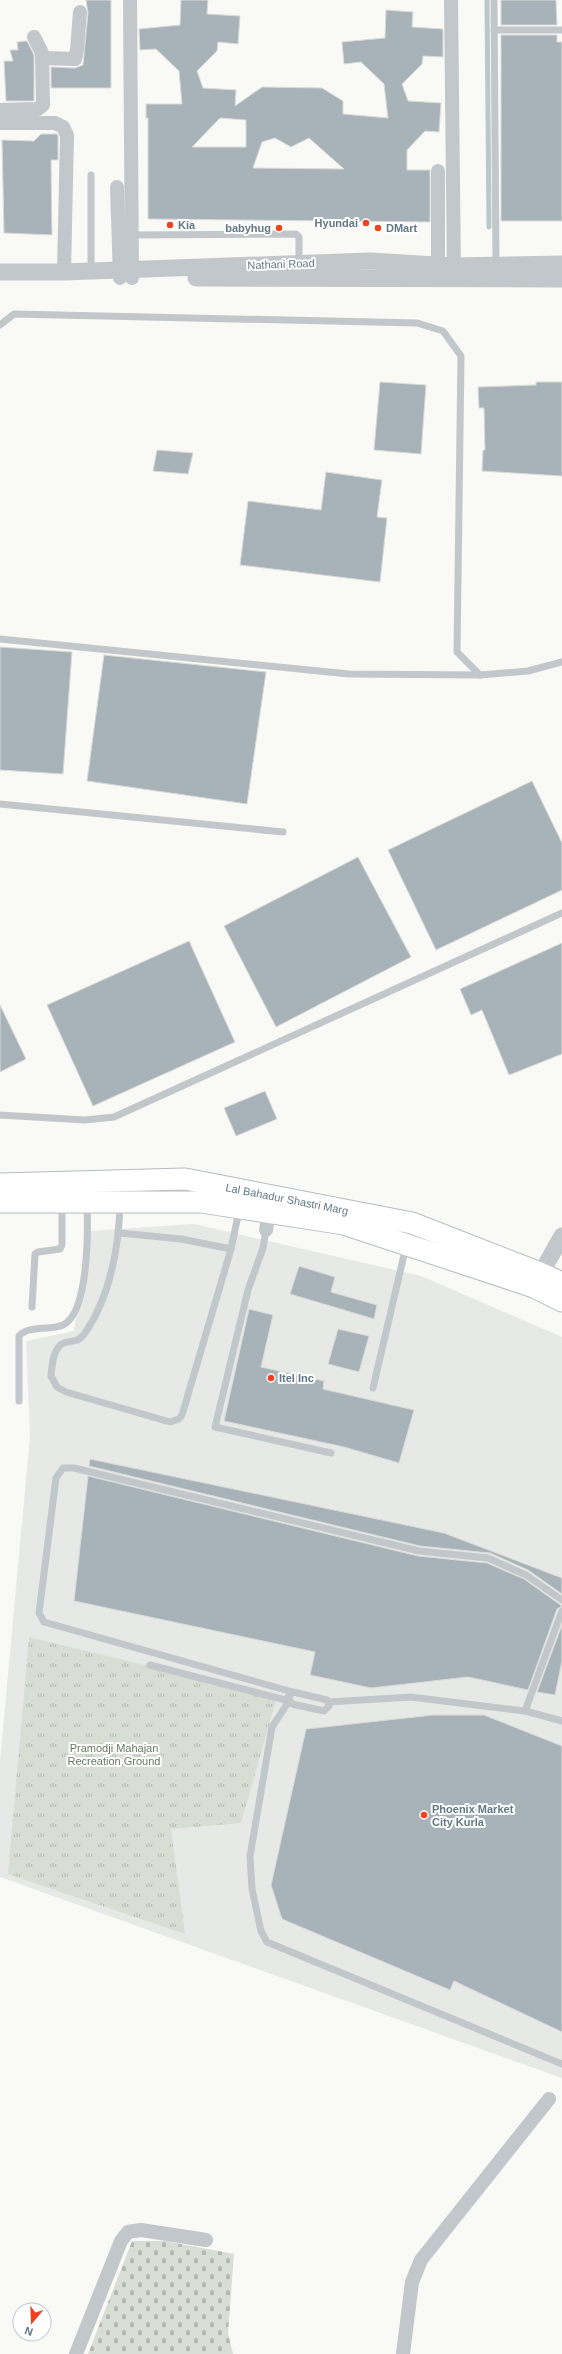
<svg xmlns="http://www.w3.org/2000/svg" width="562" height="2354" font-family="Helvetica,sans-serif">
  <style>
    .built { fill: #e7e9e7 }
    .grass { fill: url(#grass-tufts) }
    .cemetery { fill: url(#cemetery-stones) }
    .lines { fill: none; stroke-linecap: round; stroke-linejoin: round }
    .stream { stroke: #b8c8cb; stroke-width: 5 }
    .building { fill: #a8b3b9; stroke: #dbdbd9; fill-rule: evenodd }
    .primary-casing { stroke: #b5bbbf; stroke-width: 23 }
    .service { stroke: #c2c7cb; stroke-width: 7 }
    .minor { stroke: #c2c7cb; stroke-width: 14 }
    .tertiary { stroke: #c2c7cb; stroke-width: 17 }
    .primary { stroke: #fff; stroke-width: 21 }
    .poi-dot { fill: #f2411e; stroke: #fff; stroke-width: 1.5 }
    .labels { text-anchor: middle; stroke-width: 4; stroke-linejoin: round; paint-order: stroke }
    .poi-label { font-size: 11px; font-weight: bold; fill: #617784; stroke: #fff; text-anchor: start }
    .street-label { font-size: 11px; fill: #617784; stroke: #fff }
    .park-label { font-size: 11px; fill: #677a61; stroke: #fff }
  </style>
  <defs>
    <pattern id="grass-tufts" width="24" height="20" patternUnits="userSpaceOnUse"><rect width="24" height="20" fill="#d9ded5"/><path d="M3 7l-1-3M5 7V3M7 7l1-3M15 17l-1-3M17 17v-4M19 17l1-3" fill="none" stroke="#b3b9b2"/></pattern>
    <pattern id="cemetery-stones" width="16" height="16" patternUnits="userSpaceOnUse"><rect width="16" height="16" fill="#d9ded5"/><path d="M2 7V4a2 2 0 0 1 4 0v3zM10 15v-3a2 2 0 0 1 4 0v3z" fill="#b3b9b2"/></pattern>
  </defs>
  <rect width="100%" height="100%" fill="#f9f9f6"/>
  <!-- built -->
  <polygon class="built" points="194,1224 421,1276 562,1337 562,2078 0,1877 0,1761 30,1437 26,1341 74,1331 90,1231"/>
  <!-- grass -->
  <polygon class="grass" points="29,1637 277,1697 241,1823 171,1829 185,1934 8,1874"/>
  <!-- cemetery -->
  <polygon class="cemetery" points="132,2241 165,2241 234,2254 228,2333 233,2354 88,2354"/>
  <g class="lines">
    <!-- stream -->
    <polyline class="stream" points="487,0 489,227"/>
  </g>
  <!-- building -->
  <g class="building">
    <polygon points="86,0 111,0 111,88 51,88 51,67 75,68 83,65 88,13"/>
    <path d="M181 0H208L207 14 240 16 238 44 218 42 217 51 197 71 203 88 236 90 235 106 262 87 322 88 343 101V114L388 118 384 84 361 62 344 64 342 42 385 38 386 10 413 12 412 27 443 29V57L423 56 422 64 402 84 408 101 441 103 439 132 425 131 407 150V170H430V222L148 219V118H146V104H182L179 71 156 49 140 50 139 29 180 25ZM220 118 246 120V147H192ZM275 138 291 147 309 138 344 169 253 168 262 142Z"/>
    <polygon points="501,0 556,0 557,25 501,25"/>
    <polygon points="501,35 557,35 557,42 562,42 562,221 501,221"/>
    <polygon points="27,41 34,55 34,101 6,101 4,61 13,61 10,50 18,50 17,42"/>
    <polygon points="41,134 57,134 58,136 58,160 51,160 52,235 4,233 2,140 34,141"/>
    <polygon points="380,382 426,385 421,454 374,450"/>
    <polygon points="536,382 562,382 562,476 482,471 483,450 485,450 484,408 479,408 478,387 536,385"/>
    <polygon points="157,450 193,453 188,474 153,471"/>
    <polygon points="326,472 382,480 377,517 387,518 380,582 240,565 248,501 321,510"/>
    <polygon points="0,647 72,652 63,774 0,770"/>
    <polygon points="104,655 266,672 247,804 87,781"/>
    <polygon points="532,781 562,843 562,890 436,950 388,850"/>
    <polygon points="358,857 411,957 276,1027 224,926"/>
    <polygon points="189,941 235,1042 93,1106 47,1005"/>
    <polygon points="562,943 562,1054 509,1075 482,1010 471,1015 460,989"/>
    <polygon points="0,1005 26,1059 0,1072"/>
    <polygon points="265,1091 277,1119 236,1136 224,1108"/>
    <polygon points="299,1266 335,1277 331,1292 377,1305 374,1319 290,1294"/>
    <polygon points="249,1309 273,1315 261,1367 324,1381 323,1389 414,1410 399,1463 344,1447 224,1421"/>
    <polygon points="338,1329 369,1336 359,1372 328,1364"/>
    <polygon points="90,1459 444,1533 562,1578 562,1594 528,1570 490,1553 420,1546 89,1466"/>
    <polygon points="88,1476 418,1556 487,1563 524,1579 562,1606 557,1609 528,1690 468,1677 371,1688 310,1675 315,1652 74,1601"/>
    <polygon points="562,1625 562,1661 555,1695 537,1692"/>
    <polygon points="433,1715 484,1715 562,1746 562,2032 454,1981 450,1990 282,1919 271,1885 306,1729"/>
  </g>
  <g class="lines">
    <!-- primary casing -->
    <g class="primary-casing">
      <g id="primary">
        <polyline points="0,1184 185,1179 412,1223 540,1273 562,1283"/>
        <polyline points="0,1202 201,1202 344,1224 534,1287 562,1301"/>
      </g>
    </g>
    <!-- service -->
    <g class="service">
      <polyline points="494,0 496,265"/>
      <polyline points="494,30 562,30"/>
      <polyline points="131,235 296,234 299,237 299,265"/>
      <polyline points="91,271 91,175"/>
      <polyline points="0,325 14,314 417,323 443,331 461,356 457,652 480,675 528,671 562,662"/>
      <polyline points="0,639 349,674 480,675"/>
      <polyline points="0,804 283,832"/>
      <polyline points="0,1115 85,1120 114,1117 562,913"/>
      <path d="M120 1204C119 1247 110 1297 85 1333 78 1343 73 1340 64 1343 53 1347 52 1366 51 1376L57 1387 66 1392 170 1422 179 1419 182 1415 231 1249 239 1211"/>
      <polyline points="266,1230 263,1248 248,1290 215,1427 331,1453"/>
      <polyline points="120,1233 181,1239 231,1249"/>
      <polyline points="32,1307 35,1254 38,1252 60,1249 62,1245 62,1203"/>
      <polyline points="373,1388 411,1225"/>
      <path d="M19 1401V1336C29 1325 49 1331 63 1325 89 1313 88 1229 87 1204"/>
      <polyline points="150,1665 289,1701 272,1727 250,1856 252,1889 261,1931 267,1942 562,2064"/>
      <polyline points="293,1692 44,1622 39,1613 56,1478 63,1468 74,1468 419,1551 488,1558 526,1575 562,1600"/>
      <polygon points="293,1692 327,1700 329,1706 324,1711 292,1704 288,1697"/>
      <polyline points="329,1702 411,1697 525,1711 562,1721"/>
      <polyline points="525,1711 562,1611"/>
    </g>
    <!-- minor -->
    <g class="minor">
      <polyline points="130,0 132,278"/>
      <polyline points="451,0 454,276"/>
      <polyline points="43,58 75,59 77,50 80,12"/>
      <polyline points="0,110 38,109 43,105 42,53 34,37"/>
      <polyline points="0,123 55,123 63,127 67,135 64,272"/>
      <polyline points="438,171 438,275"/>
      <polyline points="117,187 120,278"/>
      <polyline points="266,1230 269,1213"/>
      <polyline points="76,2354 121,2241 128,2232 141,2230 206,2240"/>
      <polyline points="403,2354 412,2282 421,2260 549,2099"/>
    </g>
    <!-- tertiary -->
    <g class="tertiary">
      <polyline points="0,272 64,272 370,261 452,266 562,264"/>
      <polyline points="196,278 562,279"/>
      <polyline points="535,1284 562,1236"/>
    </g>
    <!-- primary -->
    <use href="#primary" class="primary"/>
  </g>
  <!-- markers -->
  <g class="poi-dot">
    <circle cx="366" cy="223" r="4"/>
    <circle cx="170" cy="225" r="4"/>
    <circle cx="279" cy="228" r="4"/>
    <circle cx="378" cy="228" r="4"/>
    <circle cx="271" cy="1378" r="4"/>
    <circle cx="424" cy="1815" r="4"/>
  </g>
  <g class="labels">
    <!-- poi labels -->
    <g class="poi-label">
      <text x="358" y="227" text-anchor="end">Hyundai</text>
      <text x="178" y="229">Kia</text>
      <text x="271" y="232" text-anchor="end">babyhug</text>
      <text x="386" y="232">DMart</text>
      <text x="279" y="1382">Itel Inc</text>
      <text x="432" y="1813">Phoenix Market<tspan x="432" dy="13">City Kurla</tspan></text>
    </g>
    <!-- street labels -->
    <g class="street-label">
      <text transform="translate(281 264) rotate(-2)" y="4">Nathani Road</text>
      <text transform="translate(287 1199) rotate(11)" y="4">Lal Bahadur Shastri Marg</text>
    </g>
    <!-- park labels -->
    <g class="park-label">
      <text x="114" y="1752">Pramodji Mahajan<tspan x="114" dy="13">Recreation Ground</tspan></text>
    </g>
  </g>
  <!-- north arrow -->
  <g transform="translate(32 2322) rotate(199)"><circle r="19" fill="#ffffff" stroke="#c0c9ce"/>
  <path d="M0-3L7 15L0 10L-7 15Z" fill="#f2411e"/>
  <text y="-6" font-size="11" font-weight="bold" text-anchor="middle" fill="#617784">N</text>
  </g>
</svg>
